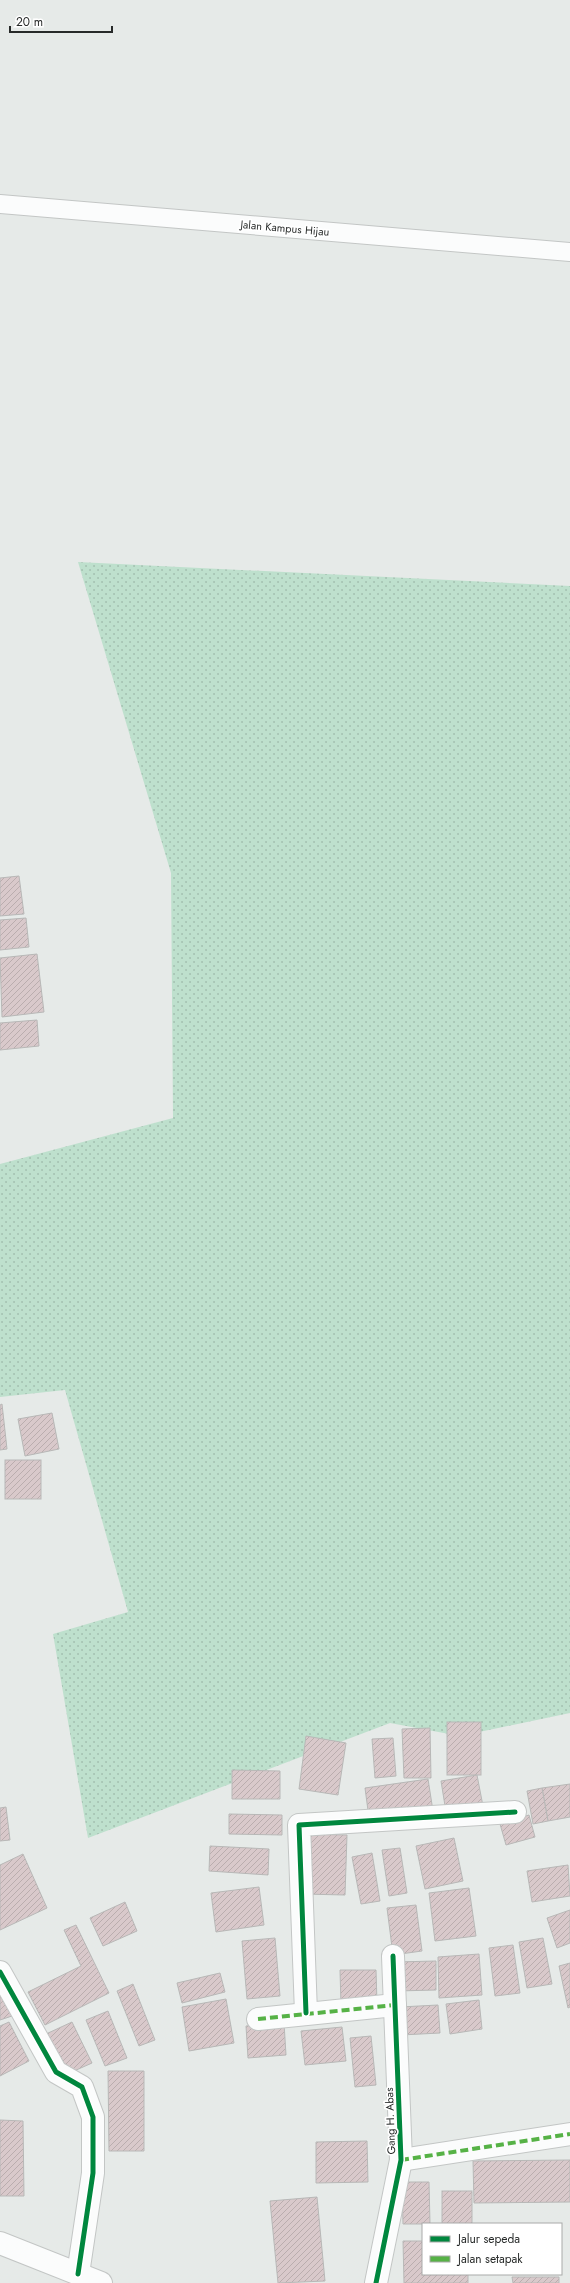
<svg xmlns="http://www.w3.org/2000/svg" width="570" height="2283" font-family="Jost,sans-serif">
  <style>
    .grass { fill: url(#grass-dots) }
    .building { fill: url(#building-hatch); stroke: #b8b8b7 }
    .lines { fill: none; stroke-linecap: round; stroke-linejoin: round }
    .lane-casing { stroke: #c3c6c5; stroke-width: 20 }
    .street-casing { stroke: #c3c6c5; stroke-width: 24 }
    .primary-casing { stroke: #c3c6c5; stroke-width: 24 }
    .lane { stroke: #fbfcfc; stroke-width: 18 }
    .street { stroke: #fbfcfc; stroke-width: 22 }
    .primary { stroke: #fbfcfc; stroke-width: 22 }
    .quiet { stroke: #56b246; stroke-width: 4; stroke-dasharray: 8 4; stroke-linecap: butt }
    .cycleway-casing { stroke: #fff; stroke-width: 8 }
    .cycleway { stroke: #00873e; stroke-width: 5 }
    .labels { text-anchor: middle; stroke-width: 3.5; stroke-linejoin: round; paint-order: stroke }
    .street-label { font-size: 11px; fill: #272a29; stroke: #fff }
  </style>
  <defs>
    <pattern id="grass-dots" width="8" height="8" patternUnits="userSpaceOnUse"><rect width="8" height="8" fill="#bee0cd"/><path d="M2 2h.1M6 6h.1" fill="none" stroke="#a3c0b0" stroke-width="1.8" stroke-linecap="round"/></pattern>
    <pattern id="building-hatch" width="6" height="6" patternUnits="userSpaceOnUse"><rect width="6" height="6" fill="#d9c9cb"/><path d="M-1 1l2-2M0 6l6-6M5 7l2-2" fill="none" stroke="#baadae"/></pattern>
  </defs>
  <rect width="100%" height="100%" fill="#e6eae8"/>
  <!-- grass -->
  <polygon class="grass" points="78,562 570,586 570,1713 460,1736 390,1723 88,1838 53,1634 128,1612 65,1390 0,1397 0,1164 173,1118 171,873"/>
  <!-- building -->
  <g class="building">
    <polygon points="19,876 24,914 0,916 0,878"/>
    <polygon points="26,918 29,947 0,950 0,920"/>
    <polygon points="37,954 44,1012 2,1017 0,958"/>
    <polygon points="37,1020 39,1046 0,1050 0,1023"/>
    <polygon points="2,1404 7,1449 0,1450 0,1405"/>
    <polygon points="52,1413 59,1449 25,1456 18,1419"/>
    <rect x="5" y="1460" width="36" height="39"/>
    <rect x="447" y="1722" width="34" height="53"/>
    <polygon points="430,1728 431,1778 404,1778 402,1729"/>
    <polygon points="306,1736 346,1743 338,1795 299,1789"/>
    <polygon points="393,1738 396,1776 375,1778 372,1739"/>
    <polygon points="232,1770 280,1771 280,1799 232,1799"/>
    <polygon points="477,1775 483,1806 446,1812 441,1781"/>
    <polygon points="428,1779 433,1811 369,1818 365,1788"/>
    <polygon points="570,1784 570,1817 548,1821 542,1788"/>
    <polygon points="542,1788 548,1821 533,1824 527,1791"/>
    <polygon points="6,1807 10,1840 0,1841 0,1808"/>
    <polygon points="229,1814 282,1815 282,1835 229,1834"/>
    <polygon points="529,1815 535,1837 506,1845 500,1824"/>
    <polygon points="305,1834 347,1835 345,1895 303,1894"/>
    <polygon points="454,1838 463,1881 425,1889 416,1846"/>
    <polygon points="210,1846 269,1849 268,1875 209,1871"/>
    <polygon points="400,1848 407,1893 389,1896 382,1850"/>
    <polygon points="372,1853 380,1901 361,1904 352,1857"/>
    <polygon points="23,1854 47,1908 0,1930 0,1865"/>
    <polygon points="568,1865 570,1896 532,1902 527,1871"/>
    <polygon points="259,1887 264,1925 216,1932 211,1893"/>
    <polygon points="469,1888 476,1936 435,1941 429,1893"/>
    <polygon points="125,1902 137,1931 103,1946 90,1918"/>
    <polygon points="416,1905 422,1951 393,1955 387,1908"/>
    <polygon points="570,1910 570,1943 557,1948 547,1918"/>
    <polygon points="76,1925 109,1993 45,2025 28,1992 81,1966 64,1930"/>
    <polygon points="275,1938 280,1996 247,1999 242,1941"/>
    <polygon points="543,1938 552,1984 527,1988 519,1942"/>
    <polygon points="513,1945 520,1993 495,1996 489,1948"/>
    <polygon points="479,1954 482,1995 439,1998 438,1957"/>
    <polygon points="436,1961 436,1990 396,1991 395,1962"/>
    <polygon points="570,1963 570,2007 568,2008 559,1966"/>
    <polygon points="340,1970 376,1970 377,2004 341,2005"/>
    <polygon points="220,1973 225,1992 182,2003 177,1983"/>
    <polygon points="133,1984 155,2040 139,2046 117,1991"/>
    <polygon points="0,1986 12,2016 0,2020"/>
    <polygon points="226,1999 234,2043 189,2051 182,2007"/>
    <polygon points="479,2000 482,2029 450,2034 446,2004"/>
    <polygon points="438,2005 440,2033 401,2035 400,2007"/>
    <polygon points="108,2011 127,2058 105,2066 86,2020"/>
    <polygon points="9,2022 29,2061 0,2076 0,2026"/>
    <polygon points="72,2022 92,2063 65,2075 46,2034"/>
    <polygon points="284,2023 286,2055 248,2058 246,2026"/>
    <polygon points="342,2027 346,2061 305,2065 301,2031"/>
    <polygon points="371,2036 376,2085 355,2087 350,2038"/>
    <polygon points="108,2071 144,2071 144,2151 109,2151"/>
    <polygon points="0,2120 23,2121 24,2196 0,2196"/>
    <polygon points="367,2141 368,2182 316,2183 316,2142"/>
    <polygon points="570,2160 570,2202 474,2203 473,2161"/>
    <polygon points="402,2182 429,2182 430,2224 403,2224"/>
    <rect x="442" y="2191" width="30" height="33"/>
    <polygon points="317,2197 325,2281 278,2283 270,2201"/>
    <polygon points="403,2241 423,2241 423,2274 468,2274 468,2283 404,2283"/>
    <polygon points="512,2277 559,2277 559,2283 513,2283"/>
  </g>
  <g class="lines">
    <!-- lane casing -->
    <g class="lane-casing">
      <polyline id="lane" points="0,204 570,252"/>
    </g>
    <!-- street casing -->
    <g class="street-casing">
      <g id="street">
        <polyline points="0,1972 56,2072 82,2087 93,2117 93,2173 78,2274"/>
        <polyline points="306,2013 299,1825 515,1812"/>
        <polyline points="258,2019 395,2005"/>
        <polyline points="401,2160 570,2134"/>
        <polyline points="376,2283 401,2160 393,1956"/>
      </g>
    </g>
    <!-- primary casing -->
    <g class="primary-casing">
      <polyline id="primary" points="0,2243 101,2283"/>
    </g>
    <!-- lane -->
    <use href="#lane" class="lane"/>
    <!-- street -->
    <use href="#street" class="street"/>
    <!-- primary -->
    <use href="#primary" class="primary"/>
    <!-- quiet -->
    <g class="quiet">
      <polyline points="258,2019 395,2005"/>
      <polyline points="401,2160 570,2134"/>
    </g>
    <!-- cycleway casing -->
    <g class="cycleway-casing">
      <g id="cycleway">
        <polyline points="0,1972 56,2072 82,2087 93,2117 93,2173 78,2274"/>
        <polyline points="306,2013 299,1825 515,1812"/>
        <polyline points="376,2283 401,2160 393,1956"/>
      </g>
    </g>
    <!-- cycleway -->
    <use href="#cycleway" class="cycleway"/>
  </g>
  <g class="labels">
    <!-- street labels -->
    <g class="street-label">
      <text transform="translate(285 228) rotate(5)" y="4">Jalan Kampus Hijau</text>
      <text transform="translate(390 2121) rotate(-92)" y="4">Gang H. Abas</text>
    </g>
  </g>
  <!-- legend -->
  <rect x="422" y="2223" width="140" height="52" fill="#ffffff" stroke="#a9aaa9"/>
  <rect x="430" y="2236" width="20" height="6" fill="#00873e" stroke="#a9aaa9"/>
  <text x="458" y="2243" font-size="12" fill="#272a29">Jalur sepeda</text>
  <rect x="430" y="2256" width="20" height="6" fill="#56b246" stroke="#a9aaa9"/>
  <text x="458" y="2263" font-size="12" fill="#272a29">Jalan setapak</text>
  <!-- scale -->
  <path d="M10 26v6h102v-6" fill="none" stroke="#272a29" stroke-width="2"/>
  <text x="16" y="26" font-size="12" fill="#272a29" stroke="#ffffff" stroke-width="3" paint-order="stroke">20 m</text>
</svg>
